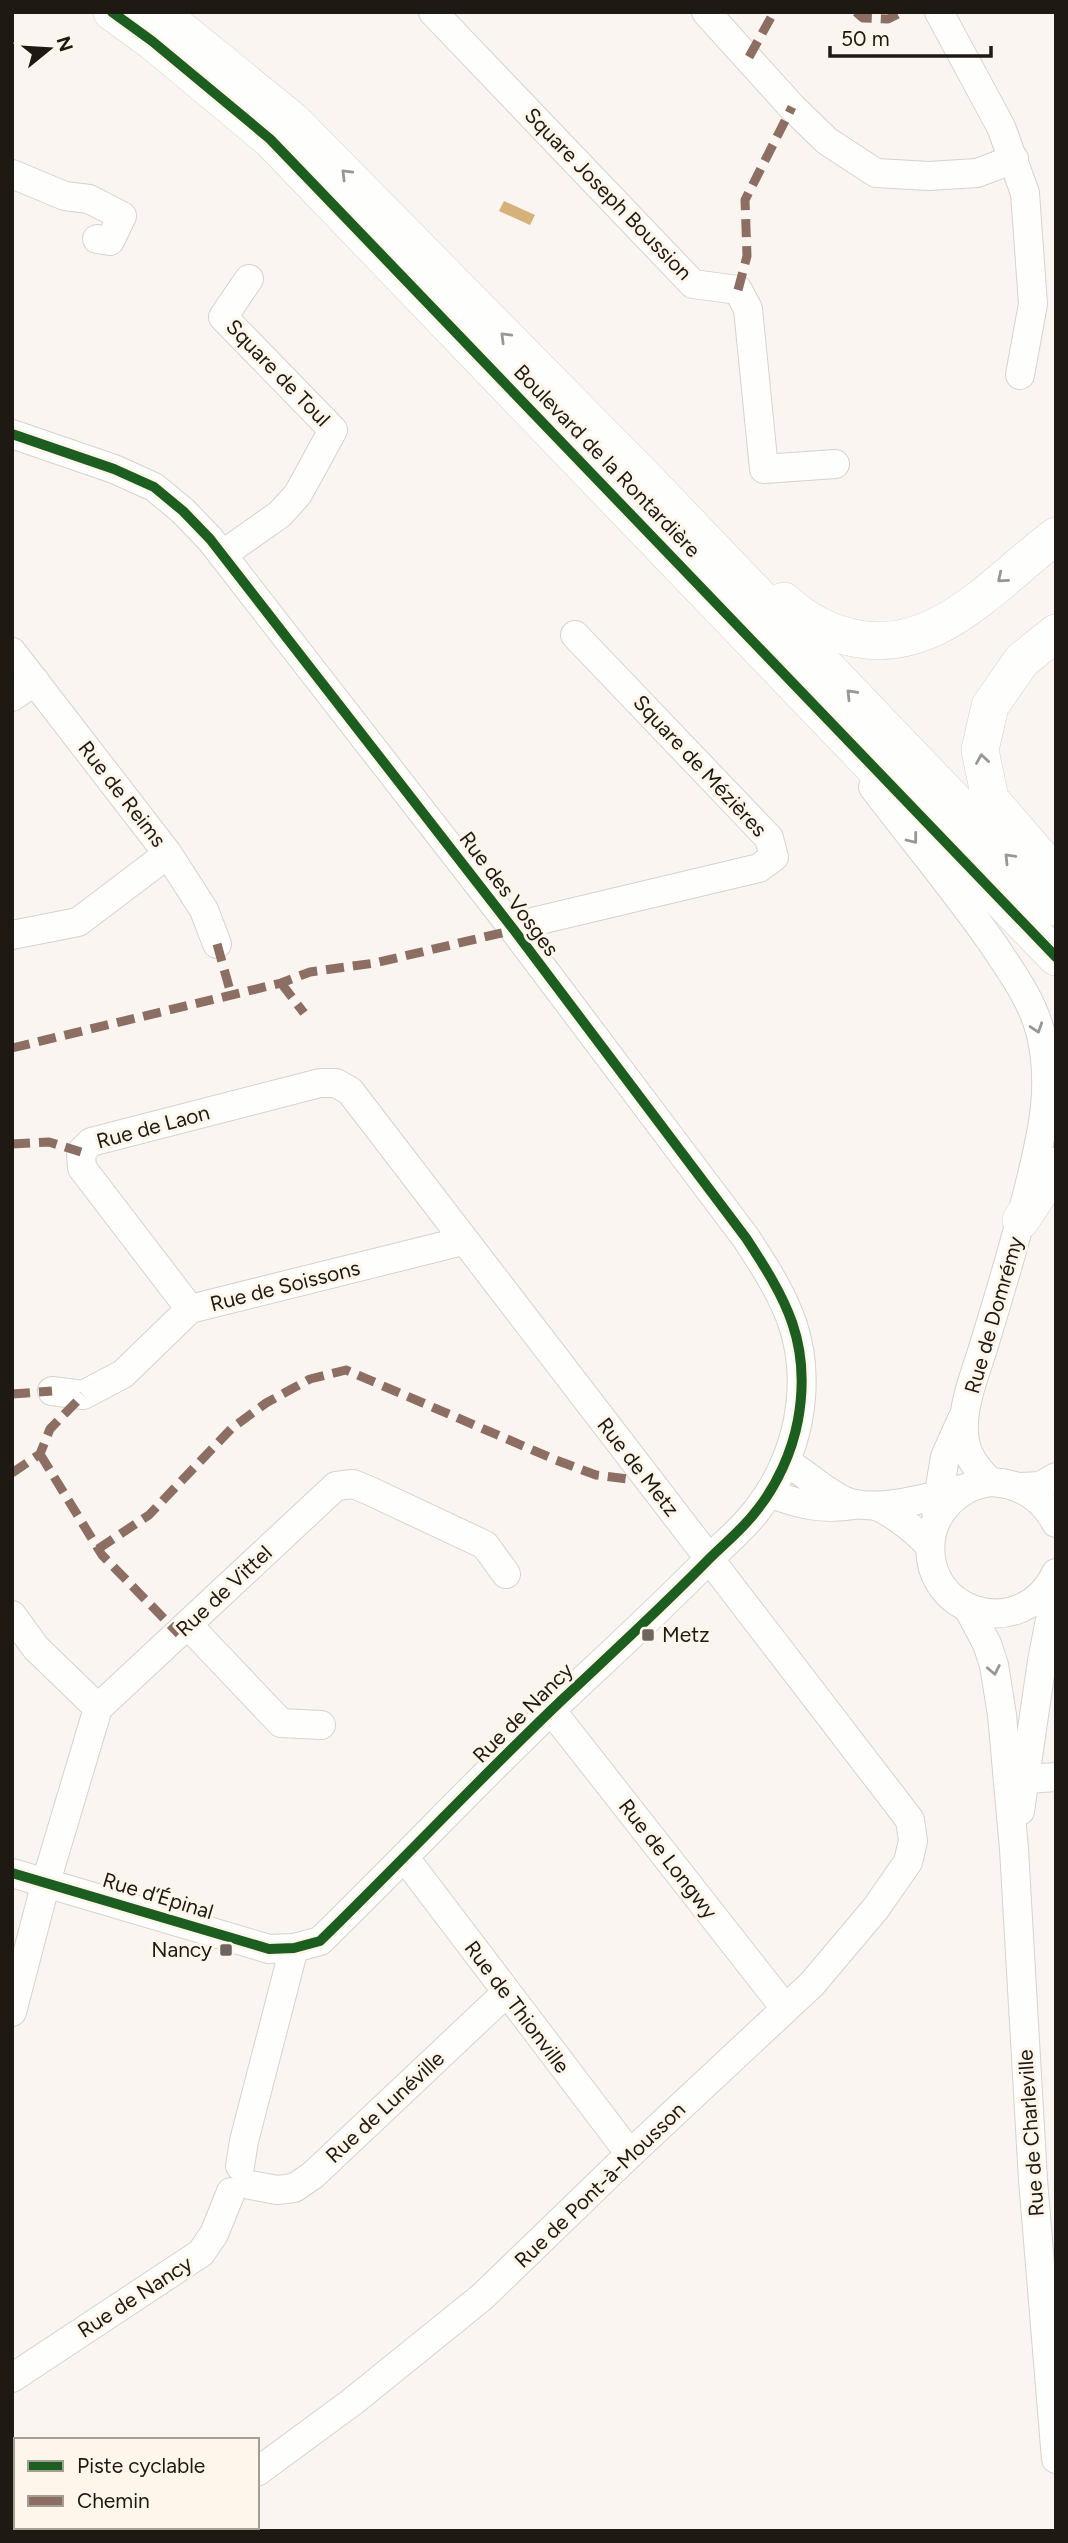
<svg xmlns="http://www.w3.org/2000/svg" width="1068" height="2543" font-family="Figtree,sans-serif">
  <style>
    .water { fill: #d6b179 }
    .lines { fill: none; stroke-linecap: round; stroke-linejoin: round }
    .minor-casing { stroke: #d7d2cc; stroke-width: 30 }
    .major-casing { stroke: #d7d2cc; stroke-width: 38 }
    .minor { stroke: #fefefd; stroke-width: 28 }
    .major { stroke: #fefefd; stroke-width: 37 }
    .quiet { stroke: #8d6e63; stroke-width: 9; stroke-dasharray: 18 9; stroke-linecap: butt }
    .cycleway-casing { stroke: #fff6eb; stroke-width: 15 }
    .cycleway { stroke: #1b5e20; stroke-width: 10 }
    .oneway { stroke: #999794 }
    .poi-dot { fill: #6b6660; stroke: #fff6eb; stroke-width: 2.5 }
    .labels { text-anchor: middle; stroke-width: 6; stroke-linejoin: round; paint-order: stroke }
    .street-label { font-size: 21px; fill: #1e1913; stroke: #fff6eb }
    .poi-label { font-size: 21px; fill: #1e1913; stroke: #fff6eb; text-anchor: start }
  </style>
  <rect width="100%" height="100%" fill="#faf5f0"/>
  <!-- water -->
  <polygon class="water" points="504,201 535,215 530,225 499,211"/>
  <g class="lines">
    <!-- minor casing -->
    <g class="minor-casing">
      <g id="minor">
        <polyline points="433,12 693,284 738,290 748,309 764,469 835,464"/>
        <polyline points="706,12 792,107 827,141 876,173 929,176 977,173 1014,159"/>
        <polyline points="939,12 1001,127 1025,193 1033,304 1020,375"/>
        <polyline points="12,174 65,196 89,199 122,216 110,241 97,239"/>
        <path d="M12 434 114 469 154 487 183 511 210 539 514 930 746 1238C786 1299 812 1343 798 1420 792 1452 777 1485 757 1510 743 1529 725 1543 709 1559 662 1607 613 1652 564 1698 481 1777 402 1861 320 1941L294 1948 269 1949 12 1873"/>
        <polyline points="222,555 280,514 298,494 333,430 223,317 249,279"/>
        <polyline points="12,652 168,854 204,910 217,944"/>
        <polyline points="12,697 35,681"/>
        <path d="M873 787C914 841 957 892 995 947 1012 973 1032 1000 1040 1031 1054 1085 1042 1135 1029 1187 1016 1240 1000 1293 984 1345 976 1372 962 1404 964 1433 965 1454 976 1468 990 1482"/>
        <polyline points="514,930 536,921 759,868 774,857 769,838 575,635"/>
        <polyline points="12,935 78,922 168,854"/>
        <polyline points="190,1309 82,1168 81,1152 91,1142 320,1083 336,1083 350,1091 910,1820 913,1841 908,1862 876,1908 812,1984 630,2154 482,2297 352,2402 257,2472"/>
        <polyline points="52,1391 83,1395 123,1374 190,1309 463,1241"/>
        <path d="M786 1462C806 1473 824 1492 845 1501 882 1516 952 1490 990 1482 1020 1483 1042 1496 1056 1523"/>
        <polyline points="1020,1487 1040,1486 1056,1477"/>
        <path d="M969 1488C950 1498 937 1512 932 1533 916 1612 1021 1646 1056 1573"/>
        <path d="M770 1493C798 1505 824 1510 854 1505"/>
        <path d="M877 1506C898 1516 913 1528 930 1546"/>
        <polyline points="936,1511 945,1457 962,1419"/>
        <polyline points="968,1608 987,1644 994,1665 1002,1715 1014,1849 1033,2180 1056,2459"/>
        <polyline points="12,1615 36,1648 98,1708"/>
        <polyline points="188,1625 281,1723 321,1725"/>
        <polyline points="551,1710 785,2008"/>
        <polyline points="1010,1780 1056,1777"/>
        <polyline points="1020,1811 1042,1661 1056,1589"/>
        <polyline points="405,1858 630,2154"/>
        <polyline points="12,2012 46,1882 98,1708 336,1486 353,1484 370,1491 485,1545 506,1574"/>
        <polyline points="240,2166 244,2141 294,1948"/>
        <polyline points="250,2185 277,2190 294,2188 313,2175 506,1993"/>
        <polyline points="12,2378 201,2253 214,2234 231,2192"/>
        <polyline points="168,2531 174,2527"/>
      </g>
    </g>
    <!-- major casing -->
    <g class="major-casing">
      <g id="major">
        <polyline points="112,12 152,41 270,139 1056,957"/>
        <polyline points="159,12 293,121 647,480 1056,907"/>
        <path d="M784 601C805 621 830 634 859 639 939 653 997 580 1056 536"/>
        <polyline points="1046,864 990,799 980,750 990,706 1022,660 1056,633"/>
        <polyline points="1021,1220 1056,1166"/>
      </g>
    </g>
    <!-- minor -->
    <use href="#minor" class="minor"/>
    <!-- major -->
    <use href="#major" class="major"/>
    <!-- quiet -->
    <g class="quiet">
      <polyline points="856,12 863,18 888,19 902,12"/>
      <polyline points="749,57 774,12"/>
      <polyline points="738,290 747,256 745,200 792,107"/>
      <polyline points="217,944 231,994"/>
      <polyline points="281,983 304,1013"/>
      <polyline points="12,1048 281,983 310,972 375,963 514,930"/>
      <polyline points="12,1144 49,1142 81,1152"/>
      <polyline points="12,1394 52,1391"/>
      <polyline points="40,1454 102,1555 179,1634"/>
      <polyline points="12,1473 40,1454 50,1429 83,1395"/>
      <polyline points="98,1549 149,1515 232,1428 266,1403 310,1379 346,1370 556,1460 596,1475 627,1479"/>
    </g>
    <!-- cycleway casing -->
    <g class="cycleway-casing">
      <g id="cycleway">
        <polyline points="112,12 152,41 270,139 1056,957"/>
        <path d="M12 434 114 469 154 487 183 511 210 539 514 930 746 1238C786 1299 812 1343 798 1420 792 1452 777 1485 757 1510 743 1529 725 1543 709 1559 662 1607 613 1652 564 1698 481 1777 402 1861 320 1941L294 1948 269 1949 12 1873"/>
      </g>
    </g>
    <!-- cycleway -->
    <use href="#cycleway" class="cycleway"/>
  </g>
  <!-- one-way arrows -->
  <defs><path id="oneway-chevron" d="M-2-3.5L2.5 0L-2 3.5" fill="none" stroke-width="1.6" stroke-linecap="round" stroke-linejoin="round" transform="scale(1.75)"/></defs>
  <g class="oneway">
    <use href="#oneway-chevron" transform="translate(346 174) rotate(-135)"/>
    <use href="#oneway-chevron" transform="translate(505 337) rotate(-135)"/>
    <use href="#oneway-chevron" transform="translate(1002 578) rotate(140)"/>
    <use href="#oneway-chevron" transform="translate(851 694) rotate(-134)"/>
    <use href="#oneway-chevron" transform="translate(982 759) rotate(-99)"/>
    <use href="#oneway-chevron" transform="translate(913 839) rotate(52)"/>
    <use href="#oneway-chevron" transform="translate(1009 858) rotate(-134)"/>
    <use href="#oneway-chevron" transform="translate(1037 1028) rotate(72)"/>
    <use href="#oneway-chevron" transform="translate(994 1670) rotate(79)"/>
  </g>
  <!-- markers -->
  <g class="poi-dot">
    <rect x="641" y="1628" width="14" height="14" rx="3.5"/>
    <rect x="219" y="1943" width="14" height="14" rx="3.5"/>
  </g>
  <g class="labels">
    <!-- street labels -->
    <g class="street-label">
      <text transform="translate(608 194) rotate(46)" y="7">Square Joseph Boussion</text>
      <text transform="translate(278 373) rotate(46)" y="7">Square de Toul</text>
      <text transform="translate(607 461) rotate(46)" y="7">Boulevard de la Rontardière</text>
      <text transform="translate(700 766) rotate(47)" y="7">Square de Mézières</text>
      <text transform="translate(122 794) rotate(52)" y="7">Rue de Reims</text>
      <text transform="translate(509 894) rotate(53)" y="7">Rue des Vosges</text>
      <text transform="translate(153 1127) rotate(-15)" y="7">Rue de Laon</text>
      <text transform="translate(285 1286) rotate(-14)" y="7">Rue de Soissons</text>
      <text transform="translate(994 1315) rotate(-74)" y="7">Rue de Domrémy</text>
      <text transform="translate(638 1467) rotate(52)" y="7">Rue de Metz</text>
      <text transform="translate(224 1591) rotate(-43)" y="7">Rue de Vittel</text>
      <text transform="translate(523 1713) rotate(-45)" y="7">Rue de Nancy</text>
      <text transform="translate(668 1859) rotate(52)" y="7">Rue de Longwy</text>
      <text transform="translate(158 1896) rotate(17)" y="7">Rue d’Épinal</text>
      <text transform="translate(517 2007) rotate(53)" y="7">Rue de Thionville</text>
      <text transform="translate(385 2107) rotate(-43)" y="7">Rue de Lunéville</text>
      <text transform="translate(1031 2133) rotate(-94)" y="7">Rue de Charleville</text>
      <text transform="translate(600 2185) rotate(-44)" y="7">Rue de Pont-à-Mousson</text>
      <text transform="translate(135 2297) rotate(-33)" y="7">Rue de Nancy</text>
    </g>
    <!-- poi labels -->
    <g class="poi-label">
      <text x="662" y="1642">Metz</text>
      <text x="212" y="1957" text-anchor="end">Nancy</text>
    </g>
  </g>
  <!-- border -->
  <rect width="1068" height="2543" fill="none" stroke="#1e1913" stroke-width="28"/>
  <!-- legend -->
  <rect x="14" y="2438" width="245" height="91" fill="#fff6eb" stroke="#a59e95" stroke-width="2"/>
  <rect x="28" y="2461" width="35" height="10" fill="#1b5e20" stroke="#a59e95" stroke-width="2"/>
  <text x="77" y="2473" font-size="21" fill="#1e1913">Piste cyclable</text>
  <rect x="28" y="2496" width="35" height="10" fill="#8d6e63" stroke="#a59e95" stroke-width="2"/>
  <text x="77" y="2508" font-size="21" fill="#1e1913">Chemin</text>
  <!-- north arrow -->
  <g transform="translate(49 49) rotate(72)" stroke="#fff6eb" stroke-width="5" paint-order="stroke">
  <path d="M0-5L12 26L0 18L-12 26Z" fill="#1e1913"/>
  <text y="-10" font-size="19" font-weight="bold" text-anchor="middle" fill="#1e1913">N</text>
  </g>
  <!-- scale -->
  <path d="M830 46v10h161v-10" fill="none" stroke="#1e1913" stroke-width="3.5"/>
  <text x="841" y="46" font-size="21" fill="#1e1913" stroke="#fff6eb" stroke-width="5" paint-order="stroke">50 m</text>
</svg>
